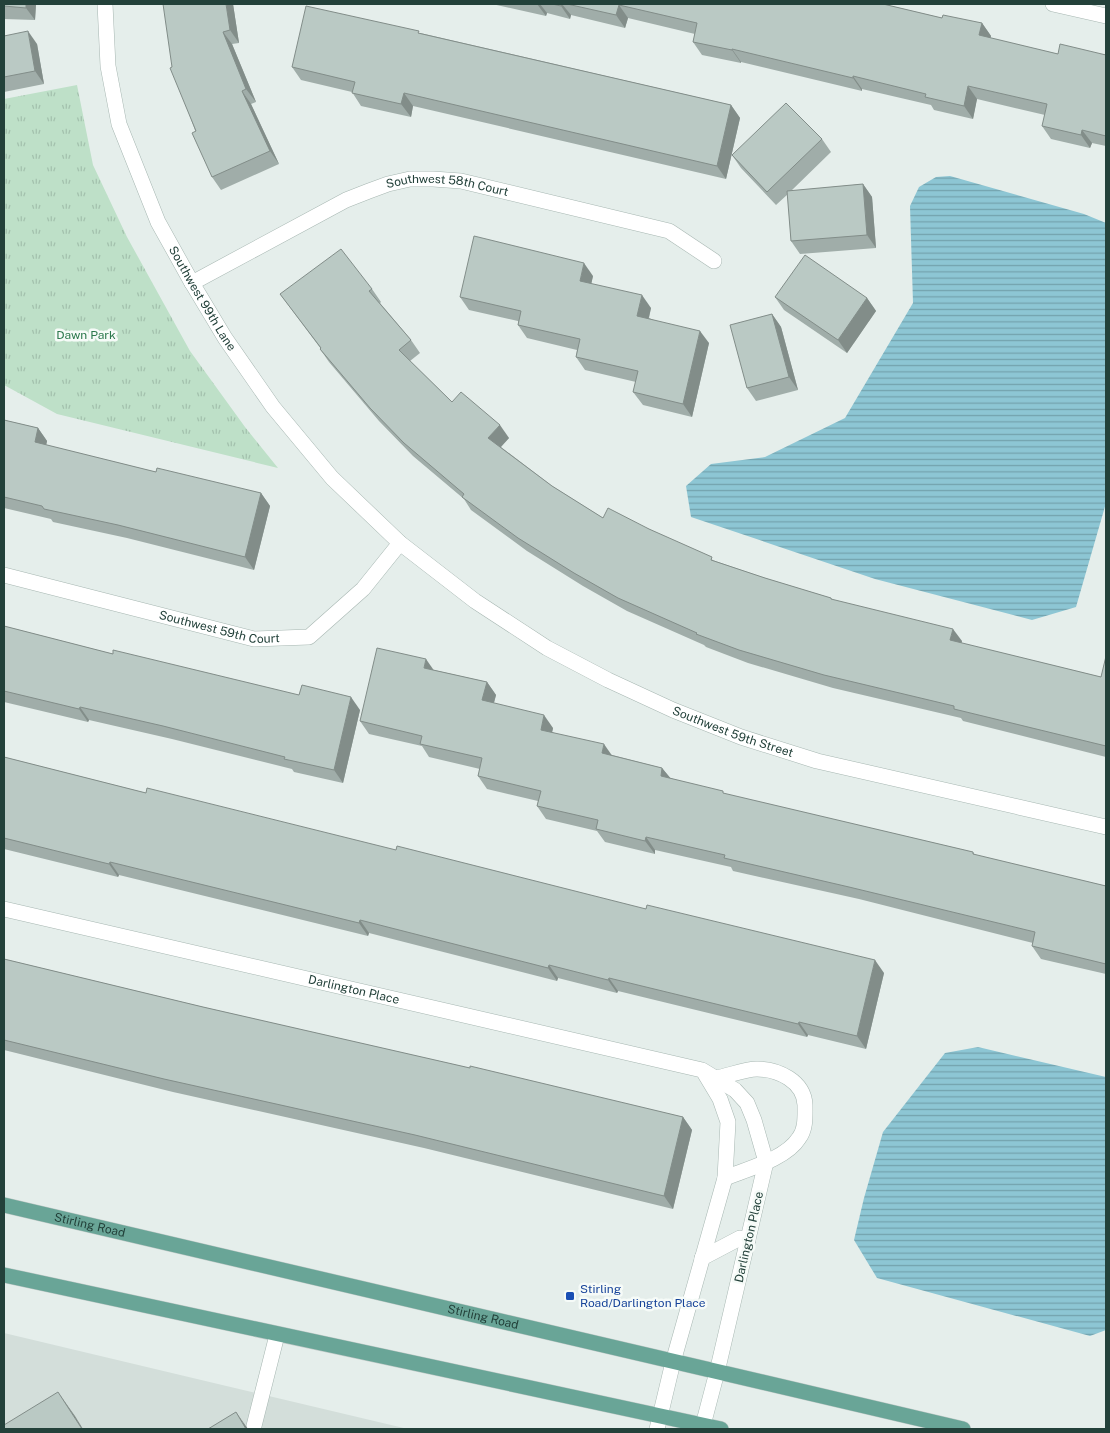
<svg xmlns="http://www.w3.org/2000/svg" width="1110" height="1433" font-family="'Public Sans',sans-serif">
  <style>
    .built { fill: #d3deda }
    .grass { fill: url(#grass-tufts) }
    .water { fill: url(#water-rules) }
    .lines { fill: none; stroke-linecap: round; stroke-linejoin: round }
    .minor-casing { stroke: #a7b7b2; stroke-width: 16 }
    .major-casing { stroke: #c1cac8; stroke-width: 16 }
    .minor { stroke: #fff; stroke-width: 15 }
    .major { stroke: #69a597; stroke-width: 15 }
    .wall { fill: #a0ada9 }
    .shaded-wall { fill: #828d89 }
    .building { fill: #bac9c4; stroke: #828d89 }
    .transit-dot { fill: #1a4fb4; stroke: #f6fbf8; stroke-width: 2 }
    .labels { text-anchor: middle; stroke-width: 5; stroke-linejoin: round; paint-order: stroke }
    .street-label { font-size: 12px; fill: #23413a; stroke: #f6fbf8 }
    .park-label { font-size: 12px; fill: #2c794d; stroke: #f6fbf8 }
    .transit-label { font-size: 12px; fill: #164399; stroke: #f6fbf8; text-anchor: start }
  </style>
  <defs>
    <pattern id="grass-tufts" width="24" height="20" patternUnits="userSpaceOnUse" patternTransform="scale(1.25)"><rect width="24" height="20" fill="#bee0c8"/><path d="M3 7l-1-3M5 7V3M7 7l1-3M15 17l-1-3M17 17v-4M19 17l1-3" fill="none" stroke="#a3c1ad"/></pattern>
    <pattern id="water-rules" width="6" height="5" patternUnits="userSpaceOnUse" patternTransform="scale(1.25)"><rect width="6" height="5" fill="#8dc6d4"/><path d="M0 2.5h6" fill="none" stroke="#73a2ad"/></pattern>
  </defs>
  <rect width="100%" height="100%" fill="#e5eeeb"/>
  <!-- built -->
  <polygon class="built" points="4,1333 218,1384 408,1429 4,1429"/>
  <!-- grass -->
  <polygon class="grass" points="77,85 93,165 127,237 190,351 245,427 278,468 57,414 4,385 4,99"/>
  <!-- water -->
  <g class="water">
    <polygon points="950,176 1084,214 1106,223 1106,503 1076,607 1032,620 875,579 691,517 686,486 711,464 765,457 845,418 913,303 910,206 919,187 936,177"/>
    <polygon points="978,1047 1106,1077 1106,1330 1090,1336 877,1278 854,1240 864,1198 883,1132 945,1053"/>
  </g>
  <g class="lines">
    <!-- minor casing -->
    <g class="minor-casing">
      <g id="minor">
        <path id="s1" d="M105 4 108 66 119 124 158 222 192 283 225 338 273 407 332 478 400 543 475 601 547 648 608 680 673 710 741 737 817 761 1106 827"/>
        <polyline points="1053,4 1106,16"/>
        <path id="s2" d="M192 283 346 200 369 191 388 184 410 179H433L461 181 669 231 714 261"/>
        <path id="s3" d="M4 575 254 639 309 637 363 589 400 543"/>
        <path id="s4" d="M4 909 702 1070 735 1090 747 1103 754 1120 766 1162 717 1372 702 1429"/>
        <path d="M716 1078C728 1076 745 1069 757 1069 778 1069 804 1081 805 1105 805 1116 806 1129 799 1138 786 1159 747 1169 725 1178"/>
        <polyline points="702,1258 740,1238 748,1240"/>
        <polyline points="254,1426 277,1335"/>
        <polyline points="657,1429 673,1362 725,1178 728,1122 720,1099 705,1074"/>
      </g>
    </g>
    <!-- major casing -->
    <g class="major-casing">
      <g id="major">
        <path id="s5" d="M4 1205 963 1429"/>
        <polyline points="4,1275 721,1429"/>
      </g>
    </g>
    <!-- minor -->
    <use href="#minor" class="minor"/>
    <!-- major -->
    <use href="#major" class="major"/>
  </g>
  <!-- wall -->
  <g class="wall">
    <polygon points="4,4 36,4 35,20 4,19"/>
    <polygon points="233,4 239,43 232,44 256,102 251,104 279,164 221,190 212,177 172,67"/>
    <polygon points="492,4 883,4 942,18 982,23 991,36 990,38 1058,54 1106,55 1106,146 1092,143 1090,148 1051,139 1042,126 1045,115 977,99 973,119 934,110 931,105 862,89 862,91 741,62 741,63 702,55 693,42 695,34 628,18 625,28 571,15 570,19 547,13 546,16"/>
    <polygon points="420,33 731,105 740,118 726,179 413,106 411,117 361,106 352,92 301,80 292,67"/>
    <polygon points="4,36 37,44 44,84 4,92"/>
    <polygon points="822,139 831,152 791,191 863,184 872,197 876,248 800,254 791,241 788,194 776,205 741,168 732,155"/>
    <polygon points="593,276 591,284 651,308 649,318 709,343 692,417 643,405 633,392 636,382 585,370 576,357 577,350 527,338 518,325 518,321 469,310 460,297"/>
    <polygon points="372,289 381,302 380,303 411,340 420,353 410,361 452,402 509,438 501,447 552,486 603,518 649,529 715,561 765,578 831,598 833,600 962,641 961,643 1101,677 1106,656 1106,757 963,721 961,718 833,688 748,663 706,647 704,645 627,611 583,586 527,551 471,510 464,499 413,456 379,421 329,362 320,349 321,349 280,294"/>
    <polygon points="775,297 867,298 876,311 847,353 784,310"/>
    <polygon points="772,314 781,327 798,390 756,401 747,388"/>
    <polygon points="4,420 38,428 47,441 46,445 156,472 261,493 270,506 254,570 127,538 53,522 51,519 4,508"/>
    <polygon points="4,626 113,654 360,710 343,783 294,772 292,769 172,739 89,720 88,722 4,702"/>
    <polygon points="434,670 487,682 496,695 494,703 553,728 552,732 612,755 662,768 670,778 726,794 973,852 975,855 1106,886 1106,974 1041,959 1032,946 1033,943 859,899 733,871 731,867 655,850 655,854 605,842 597,831 546,819 537,806 538,801 487,789 478,776 480,769 429,757 422,746 369,734 360,721"/>
    <polygon points="4,757 146,793 884,973 866,1049 808,1035 807,1037 618,991 617,993 558,978 557,981 369,933 368,936 119,875 118,877 4,849"/>
    <polygon points="4,959 203,1007 683,1117 692,1130 673,1209 424,1148 173,1092 4,1050"/>
  </g>
  <!-- shaded-wall -->
  <g class="shaded-wall">
    <polygon points="26,4 36,4 35,20 26,8"/>
    <polygon points="226,4 233,4 239,43 230,30"/>
    <polygon points="537,4 540,4 547,13 546,16"/>
    <polygon points="561,4 562,4 571,15 570,19 561,6"/>
    <polygon points="619,5 628,18 625,28 616,15"/>
    <polygon points="982,23 991,36 988,48 979,35"/>
    <polygon points="28,31 37,44 44,84 35,71"/>
    <polygon points="223,32 232,44 256,102 246,89"/>
    <polygon points="732,49 741,62 741,63 732,50"/>
    <polygon points="853,76 862,89 862,91 853,78"/>
    <polygon points="968,86 977,99 973,119 964,106"/>
    <polygon points="242,91 251,104 279,164 270,151"/>
    <polygon points="404,93 413,106 411,117 401,104"/>
    <polygon points="731,105 740,118 726,179 717,166"/>
    <polygon points="1082,130 1092,143 1090,148 1081,135"/>
    <polygon points="863,184 872,197 876,248 867,235"/>
    <polygon points="584,263 593,276 589,294 580,281"/>
    <polygon points="642,295 651,308 646,329 637,316"/>
    <polygon points="867,298 876,311 847,353 838,340"/>
    <polygon points="772,314 781,327 798,390 789,377"/>
    <polygon points="700,331 709,343 692,417 683,404"/>
    <polygon points="500,425 509,438 497,451 488,438"/>
    <polygon points="38,428 47,441 44,455 35,442"/>
    <polygon points="261,493 270,506 254,570 245,557"/>
    <polygon points="953,629 962,641 959,653 950,640"/>
    <polygon points="426,659 435,672 424,668"/>
    <polygon points="487,682 496,695 491,713 482,700"/>
    <polygon points="351,697 360,710 343,783 334,770"/>
    <polygon points="80,707 89,720 88,722 79,709"/>
    <polygon points="544,715 553,728 550,743 541,730"/>
    <polygon points="604,744 613,757 602,753"/>
    <polygon points="662,768 672,780 661,776"/>
    <polygon points="646,837 655,850 655,854 645,841"/>
    <polygon points="110,862 119,875 118,877 109,864"/>
    <polygon points="360,920 369,933 368,936 359,923"/>
    <polygon points="875,960 884,973 866,1049 857,1036"/>
    <polygon points="549,965 558,978 557,981 548,968"/>
    <polygon points="609,978 618,991 617,993 608,980"/>
    <polygon points="799,1022 808,1035 807,1037 798,1024"/>
    <polygon points="683,1117 692,1130 673,1209 664,1196"/>
    <polygon points="58,1392 75,1416 83,1429 82,1429"/>
    <polygon points="236,1412 248,1429 246,1429"/>
  </g>
  <!-- building -->
  <g class="building">
    <polygon points="4,4 26,4 26,8 4,6"/>
    <polygon points="163,4 226,4 230,30 223,32 246,89 242,91 270,151 212,177 192,133 196,131 170,68 172,67"/>
    <polygon points="552,4 561,4 561,6"/>
    <polygon points="567,4 883,4 942,18 943,15 982,23 979,35 1058,54 1060,44 1106,55 1106,136 1082,130 1081,135 1042,126 1047,104 968,86 964,106 925,97 926,94 853,76 853,78 732,49 732,50 693,42 697,23 619,5 616,15"/>
    <polygon points="306,6 419,31 418,33 731,105 717,166 404,93 401,104 352,93 355,82 292,67"/>
    <polygon points="28,31 35,71 4,77 4,36"/>
    <polygon points="786,103 822,139 767,192 732,155"/>
    <polygon points="863,184 867,235 791,241 787,191"/>
    <polygon points="474,236 584,263 580,281 642,295 637,316 700,331 683,404 633,392 638,371 576,357 580,339 518,325 521,311 460,297"/>
    <polygon points="341,249 372,289 369,291 411,340 399,350 452,402 461,392 500,425 488,438 552,486 603,518 608,508 649,529 712,557 711,560 765,578 831,598 831,599 953,629 950,640 1101,677 1106,656 1106,746 954,709 954,706 824,675 739,650 696,634 697,633 618,598 574,573 518,538 462,497 464,494 404,443 370,408 320,349 321,348 280,294"/>
    <polygon points="805,255 867,298 838,340 775,297"/>
    <polygon points="772,314 789,377 747,388 730,325"/>
    <polygon points="4,420 38,428 35,442 156,472 157,468 261,493 245,557 118,525 44,509 42,506 4,497"/>
    <polygon points="4,626 113,654 113,650 299,695 302,685 351,697 334,770 284,759 285,757 163,726 80,707 79,709 4,691"/>
    <polygon points="377,648 426,659 424,668 487,682 482,700 544,715 541,730 604,744 602,753 662,768 661,776 723,791 723,793 973,852 973,854 1106,886 1106,964 1032,946 1035,932 849,887 724,858 725,855 646,837 645,841 596,829 598,820 537,806 541,791 478,776 482,758 420,744 422,736 360,721"/>
    <polygon points="4,757 146,793 147,788 396,850 397,846 646,909 647,905 875,960 857,1036 799,1022 798,1024 609,978 608,980 549,965 548,968 360,920 359,923 110,862 109,864 4,838"/>
    <polygon points="4,959 203,1007 470,1068 470,1066 683,1117 664,1196 415,1135 164,1079 4,1040"/>
    <polygon points="58,1392 82,1429 4,1429 4,1425"/>
    <polygon points="236,1412 246,1429 208,1429"/>
  </g>
  <!-- markers -->
  <rect class="transit-dot" x="565" y="1291" width="10" height="10" rx="2.5"/>
  <g class="labels">
    <!-- street labels -->
    <g class="street-label">
      <text dy="4" stroke="none"><textPath href="#s2" startOffset="280">Southwest 58th Court</textPath></text>
      <text dy="4" stroke="none"><textPath href="#s1" startOffset="315">Southwest 99th Lane</textPath></text>
      <text dy="4" stroke="none"><textPath href="#s3" startOffset="222">Southwest 59th Court</textPath></text>
      <text dy="4" stroke="none"><textPath href="#s1" startOffset="1016">Southwest 59th Street</textPath></text>
      <text dy="4" stroke="none"><textPath href="#s4" startOffset="359">Darlington Place</textPath></text>
      <text dy="4" stroke="none"><textPath href="#s5" startOffset="88">Stirling Road</textPath></text>
      <text transform="translate(749 1237) rotate(-77)" y="4">Darlington Place</text>
      <text dy="4" stroke="none"><textPath href="#s5" startOffset="492">Stirling Road</textPath></text>
    </g>
    <!-- park labels -->
    <g class="park-label">
      <text x="86" y="339">Dawn Park</text>
    </g>
    <!-- transit labels -->
    <g class="transit-label">
      <text x="580" y="1293">Stirling<tspan x="580" dy="14">Road/Darlington Place</tspan></text>
    </g>
  </g>
  <!-- border -->
  <rect width="1110" height="1433" fill="none" stroke="#23413a" stroke-width="10"/>
</svg>
